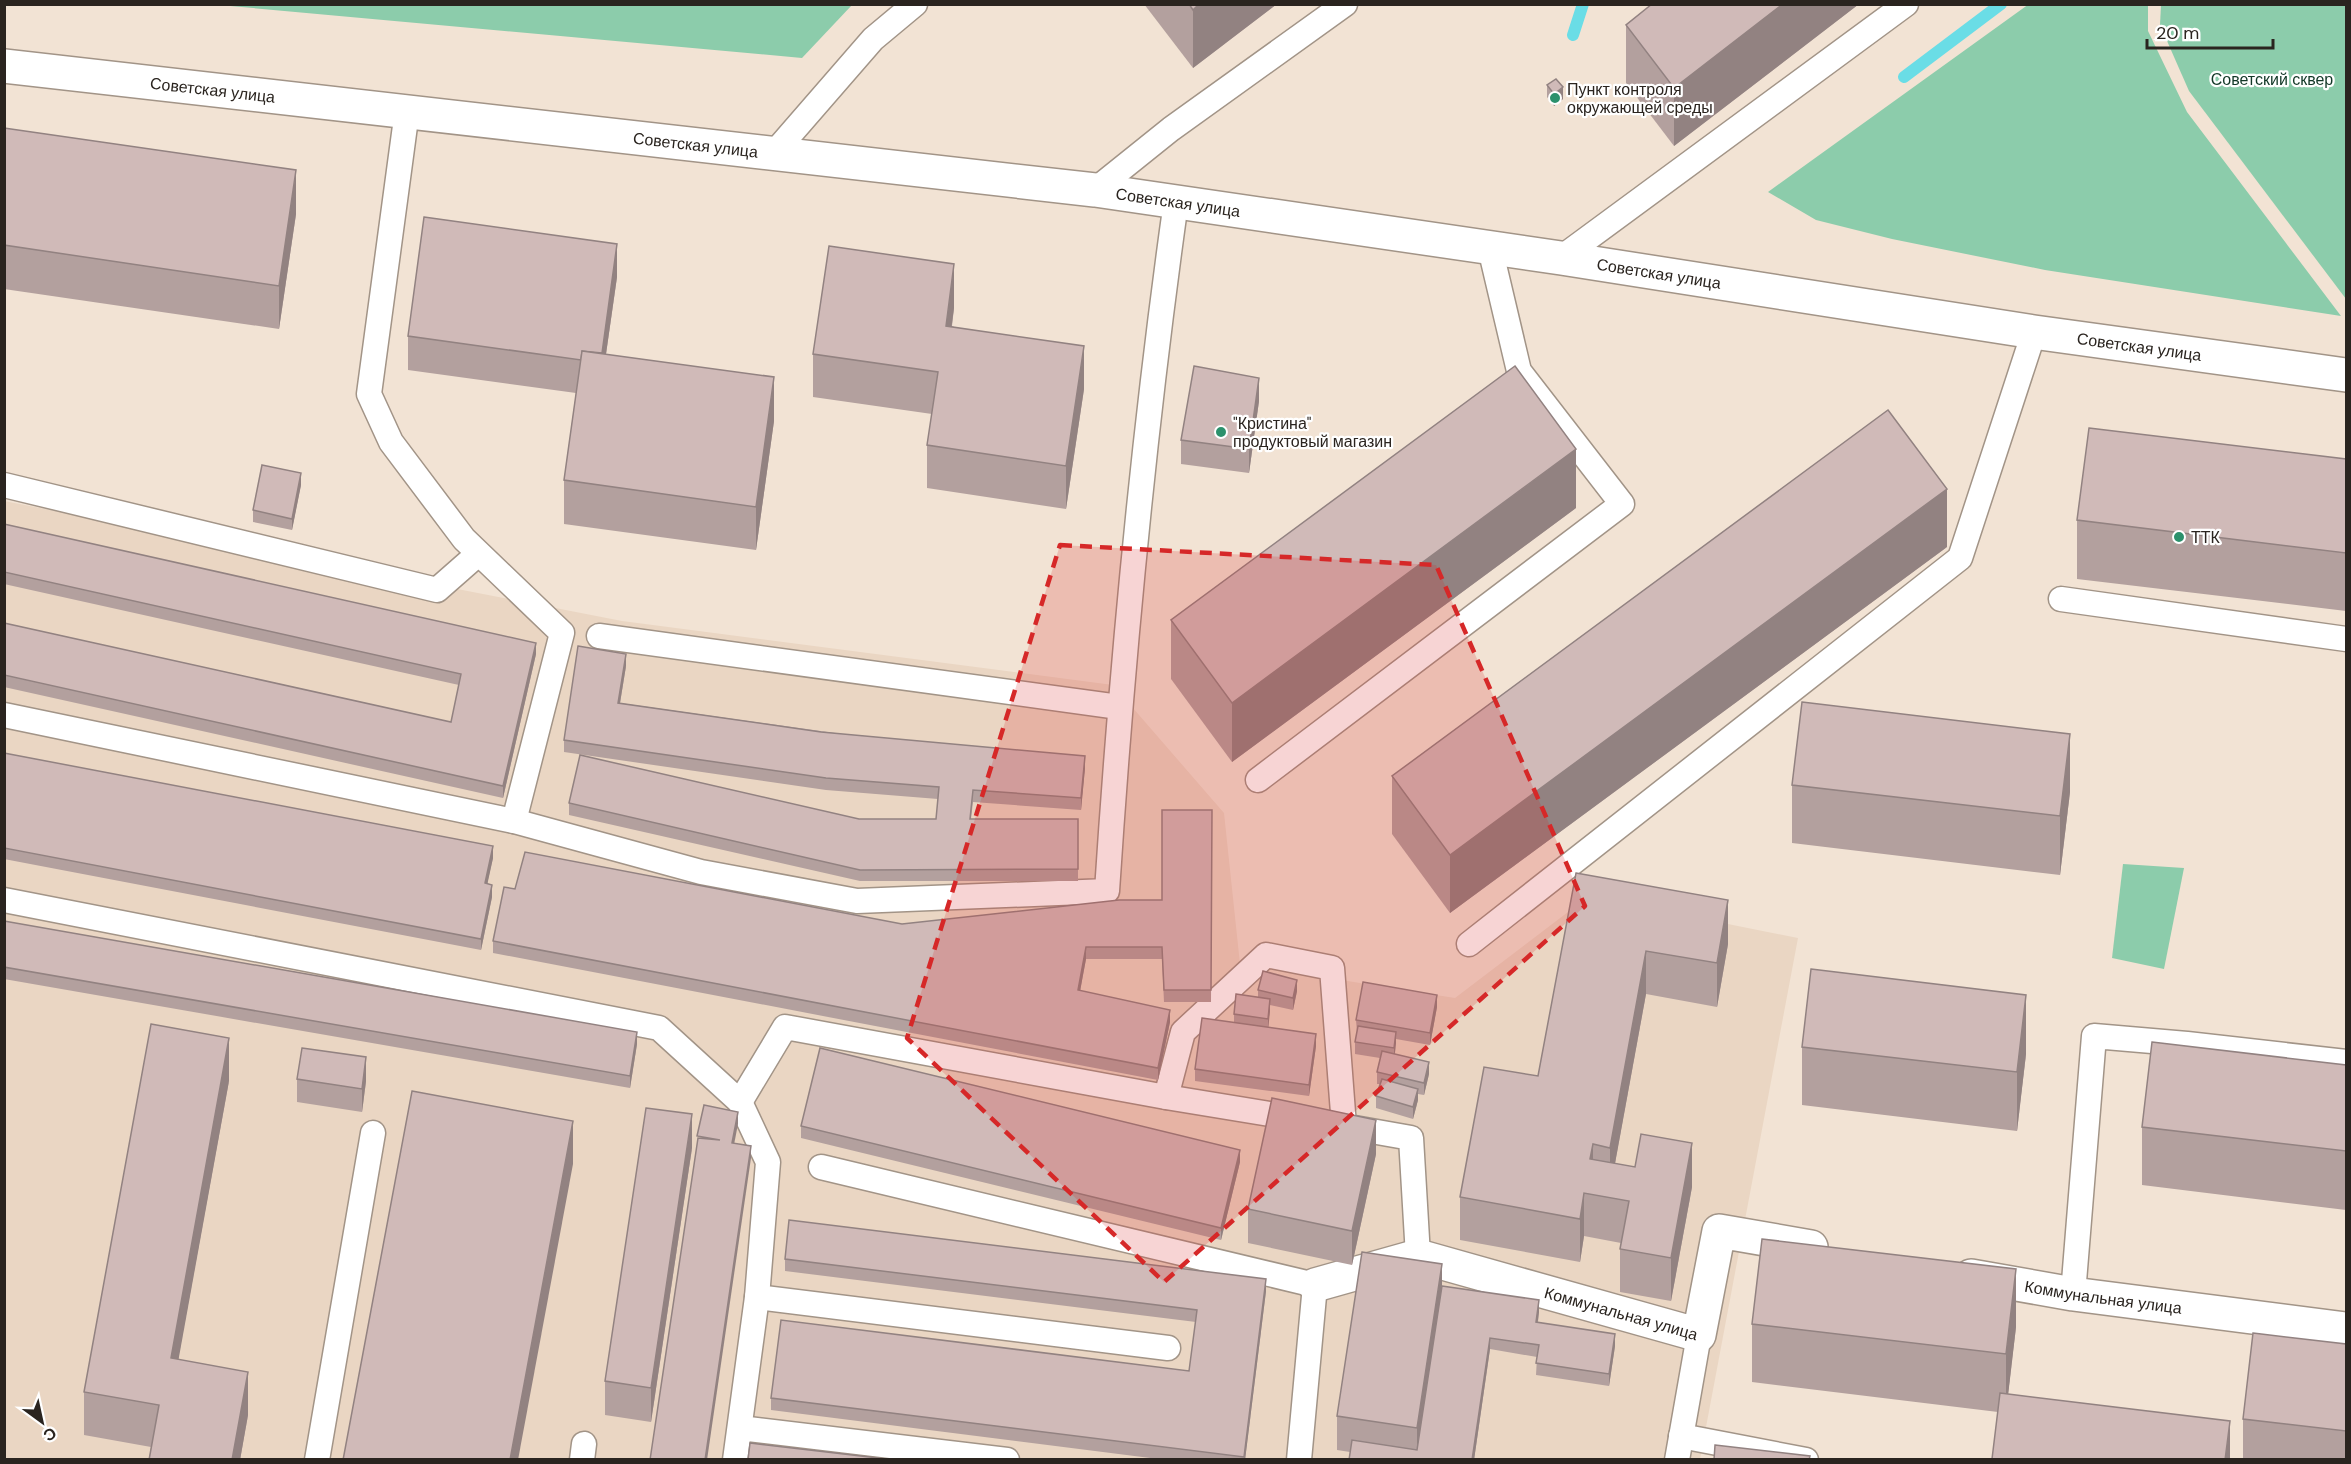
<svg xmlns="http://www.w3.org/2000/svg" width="2351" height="1464" font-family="'DM Sans',sans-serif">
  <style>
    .built { fill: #ead6c3 }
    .green { fill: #8cccab }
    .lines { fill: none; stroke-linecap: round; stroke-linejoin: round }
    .stream { stroke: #6adde6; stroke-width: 12 }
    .service-casing { stroke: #a29487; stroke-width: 27 }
    .minor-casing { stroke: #a29487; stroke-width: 36 }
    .tertiary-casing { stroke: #a29487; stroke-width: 36 }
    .service { stroke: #fff; stroke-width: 24 }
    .minor { stroke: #fff; stroke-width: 33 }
    .tertiary { stroke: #fff; stroke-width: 33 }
    .wall { fill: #b3a09e }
    .shaded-wall { fill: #928281 }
    .building { fill: #d0bab8; stroke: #928281; stroke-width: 1.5 }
    .marked { fill: #d62828; fill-opacity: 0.2; stroke: #d62828; stroke-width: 4.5; stroke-dasharray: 12 8; stroke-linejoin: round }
    .poi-dot { fill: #2c916c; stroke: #fff; stroke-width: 2 }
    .labels { text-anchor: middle; stroke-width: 4.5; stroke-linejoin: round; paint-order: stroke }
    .park-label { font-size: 16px; fill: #123827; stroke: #fff }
    .poi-label { font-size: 16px; fill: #2a241f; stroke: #fff; text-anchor: start }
    .street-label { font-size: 16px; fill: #2a241f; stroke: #fff }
  </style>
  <rect width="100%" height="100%" fill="#f2e3d4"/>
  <!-- built -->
  <polygon class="built" points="4,501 622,621 1113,685 1224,813 1240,964 1455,998 1589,896 1798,938 1700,1459 5,1459"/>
  <!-- green -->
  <g class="green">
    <polygon points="2029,4 2148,5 2148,31 2187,112 2341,316 2045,270 1892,239 1816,220 1768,192"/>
    <polygon points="219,5 852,4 852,5 802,58"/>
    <polygon points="2161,5 2346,5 2346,299 2189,91 2160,25"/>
    <polygon points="2123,864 2184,868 2164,969 2112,958"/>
  </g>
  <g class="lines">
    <!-- stream -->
    <g class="stream">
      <polyline points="1573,35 1583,4"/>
      <polyline points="1904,77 2001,4"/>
    </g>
    <!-- service casing -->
    <g class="service-casing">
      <g id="service">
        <polyline points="774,153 873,39 915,4"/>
        <polyline points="1095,190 1171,129 1345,4"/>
        <polyline points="1561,258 1906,4"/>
        <polyline points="4,485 437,590 478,554"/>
        <polyline points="2061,599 2346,639"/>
        <polyline points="599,636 1119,707"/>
        <polyline points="4,715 514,821 562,633 464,539 391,442 369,394 407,111"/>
        <polyline points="1258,780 1622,504 1519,371 1490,248"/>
        <path d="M514 821 701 872 857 901 1107 891C1122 661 1144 430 1176 202"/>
        <polyline points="4,900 659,1028 740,1102 768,1162 757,1297 735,1460"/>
        <polyline points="1469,944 1960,558 2034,332"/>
        <polyline points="1166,1097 1183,1032 1266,955 1332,968 1344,1126"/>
        <polyline points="740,1102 785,1027 1166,1097 1300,1119"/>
        <polyline points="1343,1126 1411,1138 1418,1256"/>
        <polyline points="821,1167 1315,1285 1299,1460"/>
        <polyline points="2073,1294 2094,1036 2187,1044 2346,1062"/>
        <polyline points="757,1297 1168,1348"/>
        <polyline points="740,1428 1007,1460"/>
        <polyline points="1681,1436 1806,1460"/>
        <polyline points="317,1460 373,1133"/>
        <polyline points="582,1460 584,1444"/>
        <polyline points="1677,1460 1699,1335"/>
      </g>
    </g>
    <!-- minor casing -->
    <g class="minor-casing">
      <g id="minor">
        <path id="s1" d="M1971 1276 2073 1294 2346 1329"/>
        <path id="s2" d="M1315 1285 1418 1256 1699 1335 1719 1231 1811 1247"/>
      </g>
    </g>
    <!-- tertiary casing -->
    <g class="tertiary-casing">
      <g id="tertiary">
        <path id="s3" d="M4 66 1095 190 1561 258 2034 332 2346 375"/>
      </g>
    </g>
    <!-- service -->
    <use href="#service" class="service"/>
    <!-- minor -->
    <use href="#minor" class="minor"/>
    <!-- tertiary -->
    <use href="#tertiary" class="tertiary"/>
  </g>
  <!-- wall -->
  <g class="wall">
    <polygon points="1144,4 1277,4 1193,68"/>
    <polygon points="1652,4 1859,4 1674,146 1626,83 1626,25"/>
    <polygon points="1547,85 1563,99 1554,106 1547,97"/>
    <polygon points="4,128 296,214 279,329 4,289"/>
    <polygon points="617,277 606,354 774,421 756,550 564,524 564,480 576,393 408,370 408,336"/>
    <polygon points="954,308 952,326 1084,389 1066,509 927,488 927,445 932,414 813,397 813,354"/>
    <polygon points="1259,401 1249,473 1181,464 1181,440"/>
    <polygon points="2346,459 2346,611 2077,579 2077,520"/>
    <polygon points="301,485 292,530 253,522 253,510"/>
    <polygon points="1576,508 1232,762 1171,679 1171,620"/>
    <polygon points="4,524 536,654 503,798 4,687 4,623 451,722 459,685 4,584"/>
    <polygon points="1947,547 1450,913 1392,834 1392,776"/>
    <polygon points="626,666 620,703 1085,768 1081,810 973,802 971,819 1078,819 1078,881 860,881 569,815 569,803 859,819 936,819 938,799 826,790 564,752 564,740"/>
    <polygon points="4,753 493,858 487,884 492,897 481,950 4,859"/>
    <polygon points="1792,785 2070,792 2060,875 1792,843"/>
    <polygon points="1212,810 1211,1002 1164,1002 1162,959 1086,959 1080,991 1170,1022 1158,1080 493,953 493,941 515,889 902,924 1162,900"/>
    <polygon points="1576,873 1728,944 1717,1007 1646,994 1615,1163 1692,1187 1671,1301 1620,1292 1620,1249 1621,1243 1584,1236 1580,1262 1460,1240 1460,1197 1538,1076"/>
    <polygon points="4,921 637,1044 630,1088 4,979"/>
    <polygon points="1258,990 1297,991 1293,1010 1270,1005 1268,1028 1316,1046 1309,1096 1195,1081 1195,1069 1234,1023 1234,1014 1258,997"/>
    <polygon points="1437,1007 1430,1045 1396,1039 1395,1054 1429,1074 1424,1095 1418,1094 1418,1100 1413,1119 1376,1108 1376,1096 1380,1084 1377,1084 1377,1072 1380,1058 1355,1054 1355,1042 1357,1032 1356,1020"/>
    <polygon points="1802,1047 2026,1054 2017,1131 1802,1105"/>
    <polygon points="2346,1065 2346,1210 2142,1185 2142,1127"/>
    <polygon points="297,1079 366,1081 362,1112 297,1102"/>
    <polygon points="229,1081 178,1359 248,1415 240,1460 149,1460 151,1447 84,1435 84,1392"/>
    <polygon points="801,1126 1240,1162 1221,1240 801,1138"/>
    <polygon points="692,1148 651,1422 605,1415 605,1381"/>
    <polygon points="1376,1154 1352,1265 1248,1243 1248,1209"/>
    <polygon points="785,1259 1266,1291 1245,1460 1166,1460 771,1410 771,1398 1189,1371 1196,1322 785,1271"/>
    <polygon points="1442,1286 1539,1312 1538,1322 1615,1346 1609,1386 1536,1375 1537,1357 1490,1349 1474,1460 1350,1452 1337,1450 1337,1416"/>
    <polygon points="1752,1324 2016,1327 2008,1394 2230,1460 1992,1460 1998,1412 1752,1382"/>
    <polygon points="2346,1344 2346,1460 2243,1460 2243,1419"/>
  </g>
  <!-- shaded-wall -->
  <g class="shaded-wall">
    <polygon points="1199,4 1277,4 1193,68 1193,10"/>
    <polygon points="1783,4 1859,4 1674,146 1674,88"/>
    <polygon points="1563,87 1563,99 1554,106 1554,94"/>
    <polygon points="296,170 296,214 279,329 279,286"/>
    <polygon points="617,244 617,277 600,396 600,363"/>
    <polygon points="954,264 954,308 946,369 946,326"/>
    <polygon points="1084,346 1084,389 1066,509 1066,466"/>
    <polygon points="774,377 774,421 756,550 756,507"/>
    <polygon points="1259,378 1259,401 1249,473 1249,449"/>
    <polygon points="1576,449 1576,508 1232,762 1232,703"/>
    <polygon points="301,473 301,485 292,530 292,519"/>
    <polygon points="1947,489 1947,547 1450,913 1450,855"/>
    <polygon points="536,643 536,654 503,798 503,786"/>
    <polygon points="626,654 626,666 618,715 618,703"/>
    <polygon points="2070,734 2070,792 2060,875 2060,816"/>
    <polygon points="1085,756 1085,768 1081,810 1081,798"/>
    <polygon points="493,846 493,858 485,895 485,883"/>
    <polygon points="492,885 492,897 481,950 481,939"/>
    <polygon points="1728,900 1728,944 1717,1007 1717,963"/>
    <polygon points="1086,947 1086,959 1078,1002 1078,990"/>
    <polygon points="1646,951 1646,994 1610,1191 1610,1148"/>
    <polygon points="1297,980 1297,991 1293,1010 1293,998"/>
    <polygon points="1437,995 1437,1007 1430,1045 1430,1033"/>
    <polygon points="2026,995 2026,1054 2017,1131 2017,1072"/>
    <polygon points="1270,999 1270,1011 1268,1031 1268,1019"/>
    <polygon points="1170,1010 1170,1022 1158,1080 1158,1068"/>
    <polygon points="637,1032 637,1044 630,1088 630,1076"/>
    <polygon points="1396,1032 1396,1043 1394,1060 1394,1048"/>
    <polygon points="1316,1034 1316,1046 1309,1096 1309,1085"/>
    <polygon points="229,1038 229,1081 171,1401 171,1358"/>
    <polygon points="366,1057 366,1081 362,1112 362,1089"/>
    <polygon points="1429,1062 1429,1074 1424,1095 1424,1083"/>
    <polygon points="1418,1089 1418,1100 1413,1119 1413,1107"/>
    <polygon points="738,1112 738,1124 732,1155 732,1143"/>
    <polygon points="692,1114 692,1148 651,1422 651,1388"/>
    <polygon points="1376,1120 1376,1154 1352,1265 1352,1231"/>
    <polygon points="573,1121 573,1164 518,1460 510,1460"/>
    <polygon points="1692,1143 1692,1187 1671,1301 1671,1258"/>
    <polygon points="1593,1144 1593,1188 1590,1159"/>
    <polygon points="751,1146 751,1158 707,1460 705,1460"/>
    <polygon points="1240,1150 1240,1162 1221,1240 1221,1228"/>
    <polygon points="1584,1193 1584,1236 1580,1262 1580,1219"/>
    <polygon points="1442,1264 1442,1298 1417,1460 1417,1428"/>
    <polygon points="2016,1269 2016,1327 2006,1413 2006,1354"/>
    <polygon points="1266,1279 1266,1291 1245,1460 1244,1460"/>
    <polygon points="1539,1300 1539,1312 1536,1334 1536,1322"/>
    <polygon points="1615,1334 1615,1346 1609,1386 1609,1374"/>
    <polygon points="1490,1338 1490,1349 1474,1460 1472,1460"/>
    <polygon points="248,1372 248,1415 240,1460 232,1460"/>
    <polygon points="2230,1421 2230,1460 2225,1460"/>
  </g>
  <!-- building -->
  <g class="building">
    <polygon points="1189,4 1199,4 1193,10"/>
    <polygon points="1652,4 1783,4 1674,88 1626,25"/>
    <polygon points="1556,79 1563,87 1554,94 1547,85"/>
    <polygon points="4,128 296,170 279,286 4,245"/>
    <polygon points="424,217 617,244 602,353 582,351 581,360 408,336"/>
    <polygon points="829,246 954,264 946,326 1084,346 1066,466 927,445 938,372 813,354"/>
    <polygon points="582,351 774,377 756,507 564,480"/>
    <polygon points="1194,366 1259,378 1249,449 1181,440"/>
    <polygon points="1515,366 1576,449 1232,703 1171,620"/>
    <polygon points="1888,410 1947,489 1450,855 1392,776"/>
    <polygon points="2089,428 2346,459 2346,553 2077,520"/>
    <polygon points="262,465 301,473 292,519 253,510"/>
    <polygon points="4,524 536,643 503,786 4,675 4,623 451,722 461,674 4,572"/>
    <polygon points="578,646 626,654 618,703 821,732 1085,756 1081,798 973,790 970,819 1078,819 1078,869 860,870 569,803 580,755 859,819 936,819 939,787 826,778 564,740"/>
    <polygon points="1802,702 2070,734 2060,816 1792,785"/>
    <polygon points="4,753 493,846 485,883 492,885 481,939 4,848"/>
    <polygon points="1162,810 1212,810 1211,990 1164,990 1162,947 1086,947 1078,990 1170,1010 1158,1068 493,941 504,887 515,889 525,852 902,924 1119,900 1162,900"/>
    <polygon points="1576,873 1728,900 1717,963 1646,951 1610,1148 1593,1144 1590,1159 1635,1167 1641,1134 1692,1143 1671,1258 1620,1249 1629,1201 1584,1193 1580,1219 1460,1197 1484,1067 1538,1076"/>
    <polygon points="4,921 637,1032 630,1076 4,967"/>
    <polygon points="1811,969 2026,995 2017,1072 1802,1047"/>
    <polygon points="1263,971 1297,980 1293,998 1258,990"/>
    <polygon points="1363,982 1437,995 1430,1033 1356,1020"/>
    <polygon points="1236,994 1270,999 1268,1019 1234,1014"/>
    <polygon points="1202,1018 1316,1034 1309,1085 1195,1069"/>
    <polygon points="151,1024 229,1038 171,1358 248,1372 232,1460 149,1460 159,1405 84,1392"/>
    <polygon points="1358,1026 1396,1032 1394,1048 1355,1042"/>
    <polygon points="2152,1042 2346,1065 2346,1151 2142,1127"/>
    <polygon points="302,1048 366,1057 362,1089 297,1079"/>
    <polygon points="820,1048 1240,1150 1221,1228 801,1126"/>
    <polygon points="1382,1051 1429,1062 1424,1083 1377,1072"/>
    <polygon points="1382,1079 1418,1089 1413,1107 1376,1096"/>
    <polygon points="412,1091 573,1121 510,1460 343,1460"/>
    <polygon points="1272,1098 1376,1120 1352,1231 1248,1209"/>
    <polygon points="704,1105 738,1112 732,1143 751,1146 705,1460 650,1460 698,1138 720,1140 697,1136"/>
    <polygon points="646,1108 692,1114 651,1388 605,1381"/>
    <polygon points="789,1220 1266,1279 1244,1457 771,1398 781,1320 1189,1371 1197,1310 785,1259"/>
    <polygon points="1762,1239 2016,1269 2006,1354 1752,1324"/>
    <polygon points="1362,1252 1442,1264 1417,1428 1337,1416"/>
    <polygon points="1442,1286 1539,1300 1536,1322 1615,1334 1609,1374 1536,1363 1539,1345 1490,1338 1472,1460 1349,1460 1352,1440 1417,1450"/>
    <polygon points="2253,1333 2346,1344 2346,1431 2243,1419"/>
    <polygon points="2000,1393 2230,1421 2225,1460 1999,1460 1992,1459"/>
    <polygon points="750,1443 895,1460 748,1460"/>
    <polygon points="1715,1445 1810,1456 1809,1460 1714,1460"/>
  </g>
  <!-- marked area -->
  <path class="marked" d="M1060 545 1436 565 1585 906 1164 1282 907 1038Z"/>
  <!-- markers -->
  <g class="poi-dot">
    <circle cx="1555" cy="98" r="6"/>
    <circle cx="1221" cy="432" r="6"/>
    <circle cx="2179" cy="537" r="6"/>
  </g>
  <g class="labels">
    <!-- park labels -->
    <g class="park-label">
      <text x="2272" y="85">Советский сквер</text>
    </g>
    <!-- poi labels -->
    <g class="poi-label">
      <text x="1567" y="95">Пункт контроля<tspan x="1567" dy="18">окружающей среды</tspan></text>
      <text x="1233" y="429">"Кристина"<tspan x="1233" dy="18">продуктовый магазин</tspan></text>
      <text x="2191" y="543">ТТК</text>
    </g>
    <!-- street labels -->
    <g class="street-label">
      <text dy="6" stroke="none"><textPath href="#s3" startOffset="210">Советская улица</textPath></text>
      <text dy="6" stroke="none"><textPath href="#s3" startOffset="696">Советская улица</textPath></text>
      <text dy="6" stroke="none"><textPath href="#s3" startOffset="1182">Советская улица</textPath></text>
      <text dy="6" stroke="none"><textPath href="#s3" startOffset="1668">Советская улица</textPath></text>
      <text dy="6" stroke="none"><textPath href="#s3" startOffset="2154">Советская улица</textPath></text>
      <text dy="6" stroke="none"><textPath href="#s1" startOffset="134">Коммунальная улица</textPath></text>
      <text dy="6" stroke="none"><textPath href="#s2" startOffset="318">Коммунальная улица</textPath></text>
    </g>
  </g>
  <!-- border -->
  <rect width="2351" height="1464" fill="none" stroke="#2a241f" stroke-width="12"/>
  <!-- north arrow -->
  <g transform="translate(42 1422) rotate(147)" stroke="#ffffff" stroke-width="4.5" paint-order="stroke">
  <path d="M0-4.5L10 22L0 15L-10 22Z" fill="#2a241f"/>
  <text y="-9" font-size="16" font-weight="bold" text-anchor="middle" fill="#2a241f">С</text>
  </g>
  <!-- scale -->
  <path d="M2147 39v9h126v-9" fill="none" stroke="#2a241f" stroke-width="3"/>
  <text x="2156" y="39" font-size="18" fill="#2a241f" stroke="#ffffff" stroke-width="4.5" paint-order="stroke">20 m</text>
</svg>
